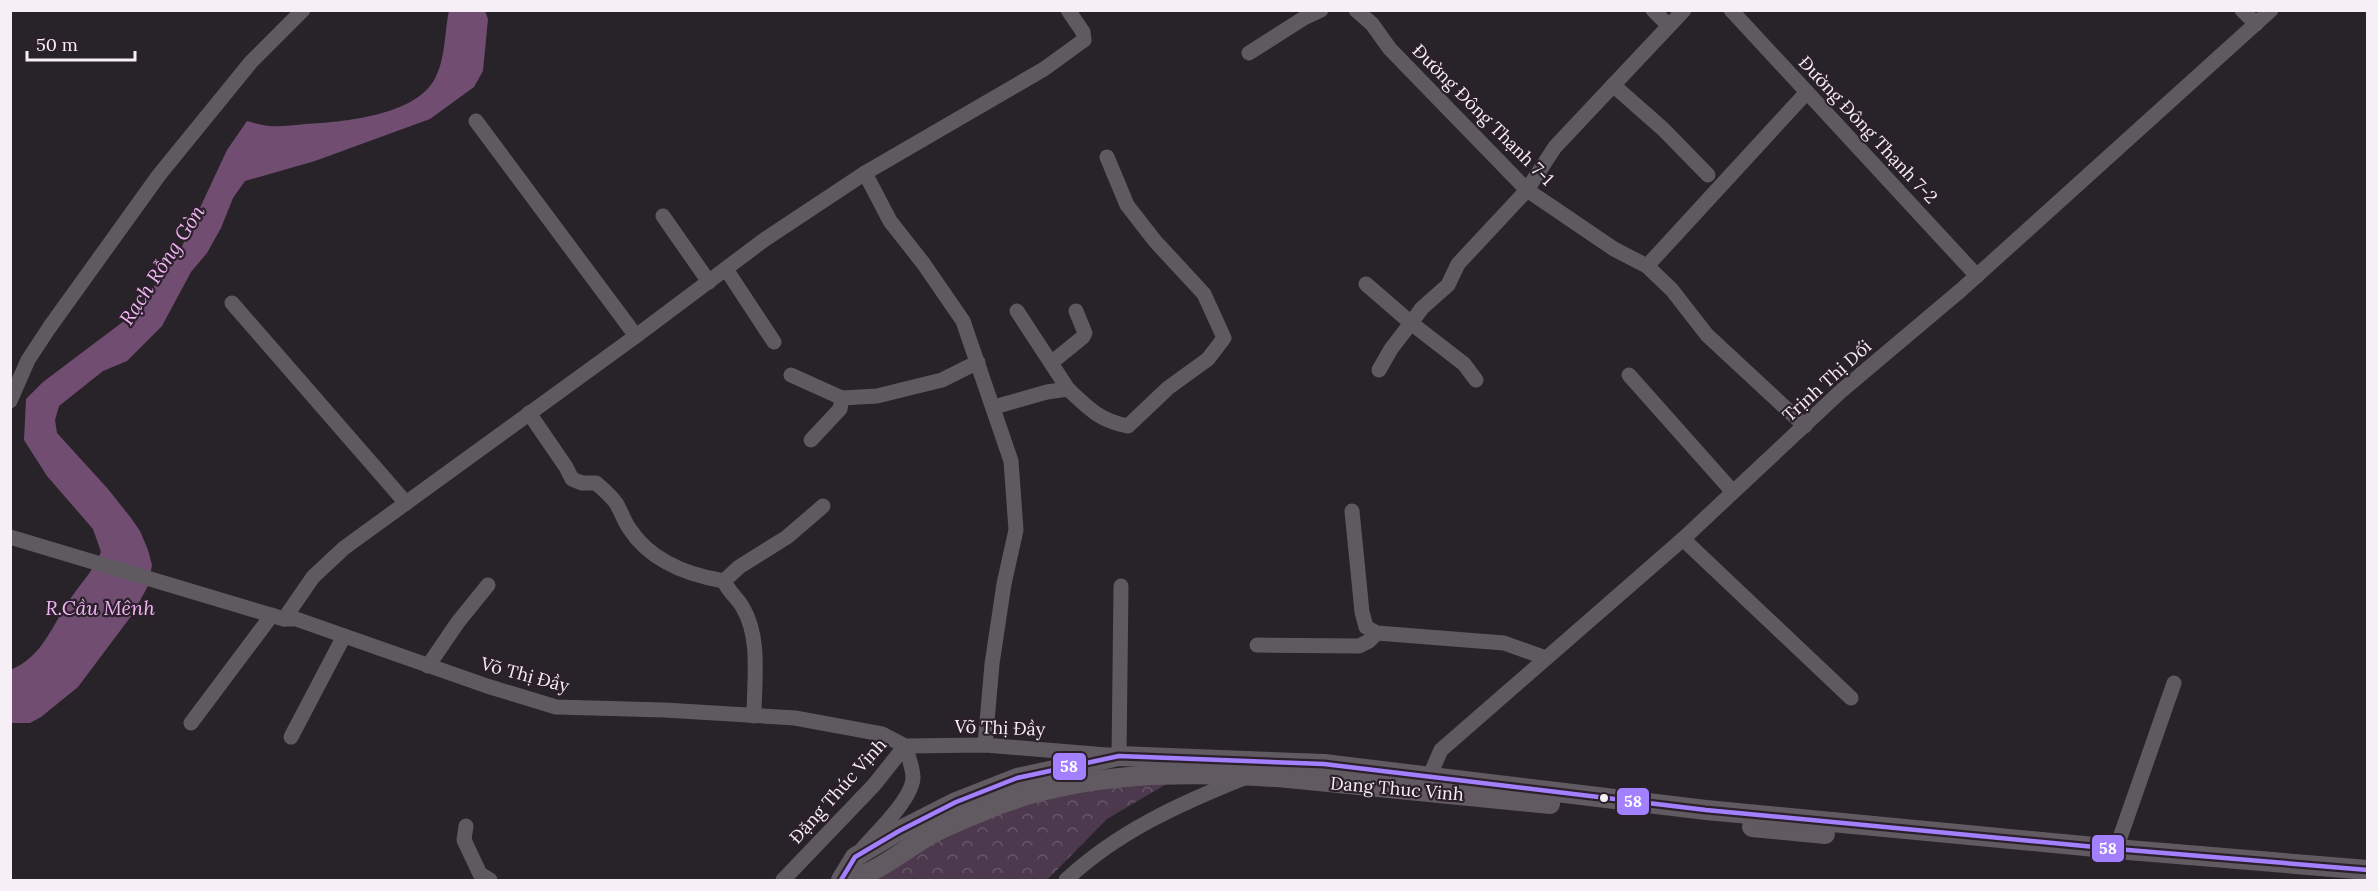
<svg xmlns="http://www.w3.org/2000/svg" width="2378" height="891" font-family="Lora,serif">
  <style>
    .park { fill: url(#park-crowns) }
    .water { fill: #704d71 }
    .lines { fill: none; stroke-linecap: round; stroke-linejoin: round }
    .minor { stroke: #5f5a5f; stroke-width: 15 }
    .major { stroke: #615a61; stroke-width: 20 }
    .bus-1-casing { stroke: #2b202b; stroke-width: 9 }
    .bus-1 { stroke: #a380ff; stroke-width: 4.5 }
    .bus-dot { fill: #f6eff6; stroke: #2b202b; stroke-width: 2 }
    .labels { text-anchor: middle; stroke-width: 4.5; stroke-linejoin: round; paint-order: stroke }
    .street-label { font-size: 18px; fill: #f6eff6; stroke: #2b202b }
    .water-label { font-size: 20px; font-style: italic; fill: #f1b5f3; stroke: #2b202b }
    .line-badge { stroke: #2b202b; stroke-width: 2 }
    .badge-label { font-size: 16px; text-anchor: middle; font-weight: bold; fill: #fff }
  </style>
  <defs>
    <pattern id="park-crowns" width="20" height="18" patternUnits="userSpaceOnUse" patternTransform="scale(1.5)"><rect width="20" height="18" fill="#4c394d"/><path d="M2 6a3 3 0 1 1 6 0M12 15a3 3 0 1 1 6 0" fill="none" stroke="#665667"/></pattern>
  </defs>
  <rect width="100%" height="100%" fill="#282328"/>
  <!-- park -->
  <polygon class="park" points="1170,782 1107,819 1047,880 867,880 933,838 1008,804 1086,786"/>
  <!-- water -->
  <path class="water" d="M449 11H485L488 19 483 71 474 87 430 119 315 161 245 181 233 198 221 228 207 253 191 272 162 326 127 361 103 371 59 406 55 420 57 433 108 489 131 518 140 531 148 550 152 565 148 586 132 615 78 687 41 717 30 723H11L10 670C44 657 53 622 73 595 83 581 94 569 101 552L93 529 47 476 24 440 26 399 43 382 128 318 155 285 177 257 227 150 247 121C254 123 262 125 269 126 281 127 294 125 306 124 342 122 411 116 433 82 446 61 444 33 449 11Z"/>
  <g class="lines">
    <!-- minor -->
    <g class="minor">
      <polyline points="1356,10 1372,24 1390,49 1527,190 1614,249 1647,266 1672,290 1707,335 1805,426"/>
      <polyline points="1653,10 1669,26"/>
      <polyline points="1731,10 1977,276"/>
      <polyline points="2242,10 2256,24"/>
      <polyline points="1249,53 1304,18 1321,10"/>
      <polyline points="1613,85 1663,129 1708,175"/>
      <polyline points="476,121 636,336"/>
      <polyline points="865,173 890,221 923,263 963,321 1011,461 1016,530 1004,584 992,664 985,745"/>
      <polyline points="663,216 709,282"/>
      <polyline points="1647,266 1807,92"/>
      <polyline points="726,269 774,342"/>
      <polyline points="1366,284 1411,323 1391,349 1379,370"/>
      <polyline points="232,303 406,503"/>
      <polyline points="1017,311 1068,389"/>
      <polyline points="1051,363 1083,337 1085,333 1076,311"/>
      <polyline points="791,375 842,398"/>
      <polyline points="1629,375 1733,492"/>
      <polyline points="1476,380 1464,364 1411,323 1422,308 1448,285 1458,264 1527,190 1555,147 1684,10"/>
      <polyline points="10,401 28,360 49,328 159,175 251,62 303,10"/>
      <path d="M994 407 1047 392 1068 389C1088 408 1100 421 1128 426L1168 388 1208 359 1224 338 1204 294 1155 241 1127 205 1107 157"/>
      <path d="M529 413 566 467 572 479 582 483H596C603 489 611 496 616 503 621 511 624 521 629 528 650 561 688 575 724 581"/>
      <polyline points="811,440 840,409 842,398 877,396 942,380 978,362"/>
      <polyline points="1352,511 1362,612 1366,627 1377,633 1504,643 1546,658"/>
      <polyline points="10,537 284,619 296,619 487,686 556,707 664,710 795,718 882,734 905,746 985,745 1119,756 1121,586"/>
      <polyline points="1683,539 1851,698"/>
      <polyline points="284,619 313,577 344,548 636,336 764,240 865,173 1044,69 1084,40 1083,32 1068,10"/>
      <polyline points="1257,645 1359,646 1369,641 1377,633"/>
      <polyline points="428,666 458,622 488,585"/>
      <path d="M754 716C754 682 761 638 743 608 738 598 729 593 724 581L739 567 787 537 823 506"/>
      <polyline points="191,723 272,615"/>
      <polyline points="291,737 344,636"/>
      <polyline points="1426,784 1441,750 1683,539 1840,392 1961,290 2271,10"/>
      <polyline points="466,826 464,840 480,874 490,880"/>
      <path d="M863 848C877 832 912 799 913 778 913 767 908 756 905 746"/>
      <polyline points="2116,849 2174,683"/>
      <polyline points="783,880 874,785 905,746"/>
      <path d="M1066 880C1117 832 1179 804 1244 778"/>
    </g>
    <!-- major -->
    <g class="major">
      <polyline points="1752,827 1825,834"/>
      <polyline points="841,880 855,857 899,831 956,802 1017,778 1119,756 1324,764 1706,810 2116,849 2368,870"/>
      <path d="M848 880C883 870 904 849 935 832 951 824 969 817 985 810 1080 770 1188 771 1288 778L1550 804"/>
    </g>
    <!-- bus-1 casing -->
    <g class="bus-1-casing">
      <polyline id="bus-1" points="841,880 855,857 899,831 956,802 1017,778 1119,756 1324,764 1706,810 2116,849 2368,870"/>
    </g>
    <!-- bus-1 -->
    <use href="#bus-1" class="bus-1"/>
  </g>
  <!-- markers -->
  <circle class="bus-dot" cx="1604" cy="798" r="5"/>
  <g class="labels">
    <!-- street labels -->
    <g class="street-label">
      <text transform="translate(1483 115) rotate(45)" y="6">Đường Đông Thạnh 7-1</text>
      <text transform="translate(1868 130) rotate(47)" y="6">Đường Đông Thạnh 7-2</text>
      <text transform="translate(1827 381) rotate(-42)" y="6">Trịnh Thị Dối</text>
      <text transform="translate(525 675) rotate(15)" y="6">Võ Thị Đầy</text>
      <text transform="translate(1000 728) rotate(2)" y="6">Võ Thị Đầy</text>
      <text transform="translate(1397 789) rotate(5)" y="6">Dang Thuc Vinh</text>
      <text transform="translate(838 791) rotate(-48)" y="6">Đặng Thúc Vịnh</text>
    </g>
    <!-- water labels -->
    <g class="water-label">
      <text transform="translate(162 265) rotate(-57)" y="7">Rạch Rỗng Gòn</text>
      <text x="100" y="615">R.Cầu Mênh</text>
    </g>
  </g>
  <g class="line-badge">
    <rect x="1052" y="752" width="35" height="29" rx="6" fill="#a380ff"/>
    <rect x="1616" y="787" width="34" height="29" rx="6" fill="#a380ff"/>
    <rect x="2091" y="834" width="34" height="29" rx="6" fill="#a380ff"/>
  </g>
  <g class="badge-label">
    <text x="1069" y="772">58</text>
    <text x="1633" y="807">58</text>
    <text x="2108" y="854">58</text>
  </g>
  <!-- border -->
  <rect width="2378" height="891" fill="none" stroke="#f6eff6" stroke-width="24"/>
  <!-- scale -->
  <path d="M27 51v9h108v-9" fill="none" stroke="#f6eff6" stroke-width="3"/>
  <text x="36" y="51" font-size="18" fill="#f6eff6" stroke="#2b202b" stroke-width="4.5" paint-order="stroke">50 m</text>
</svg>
